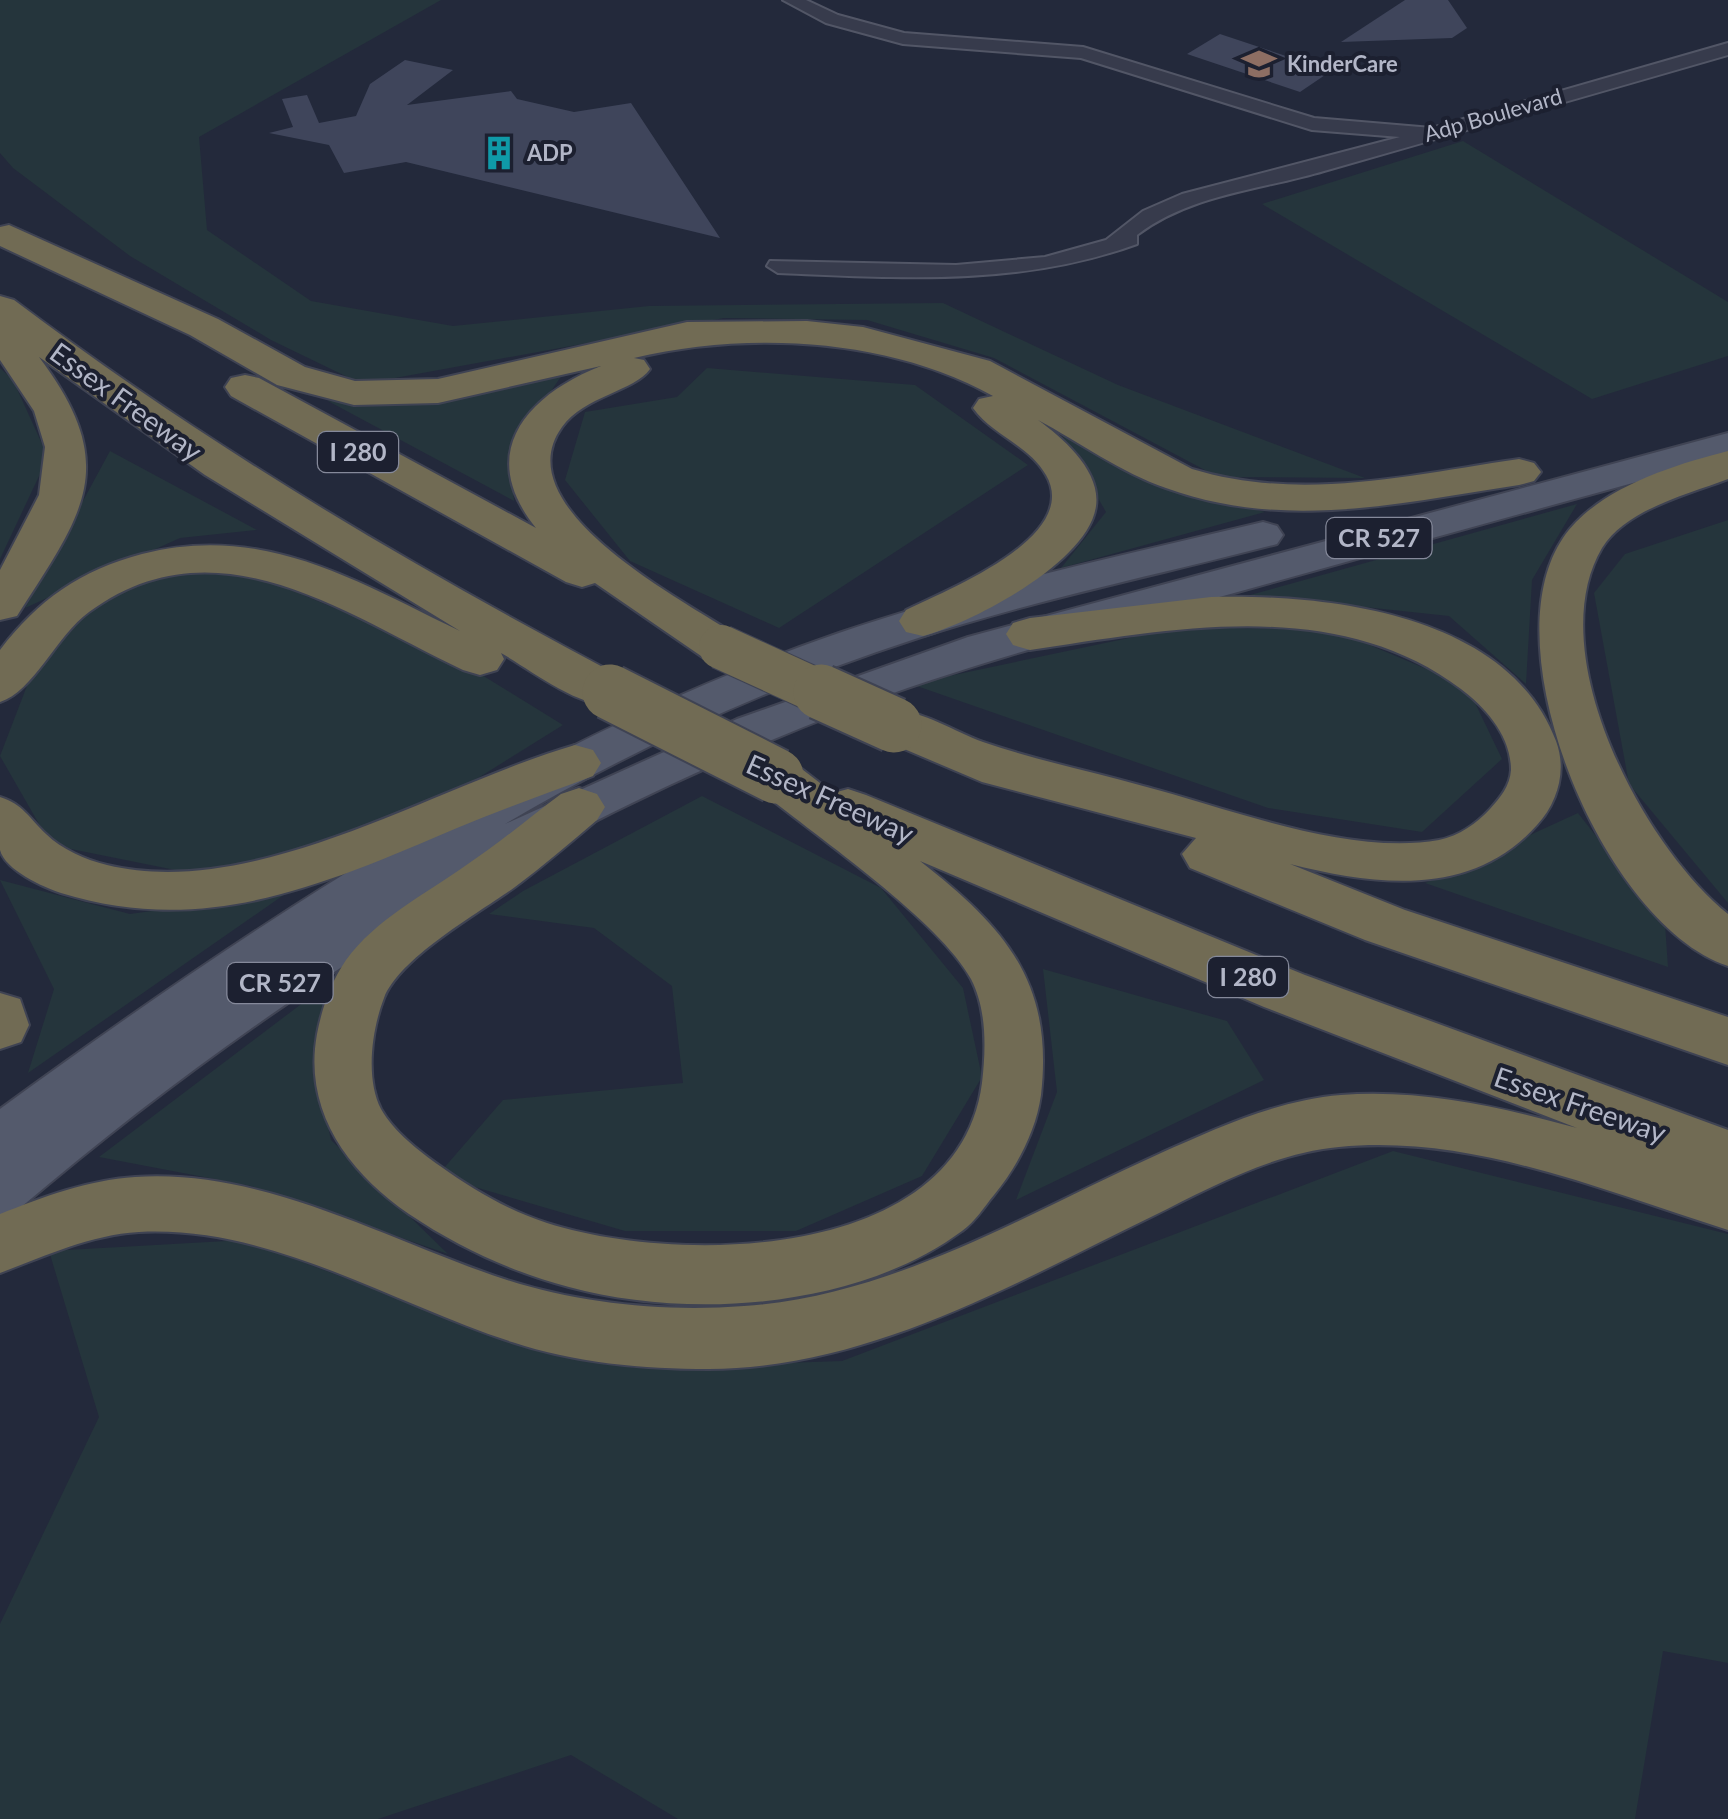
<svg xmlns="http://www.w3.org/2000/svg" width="1728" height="1819" font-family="Lato,sans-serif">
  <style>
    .green { fill: #25353c }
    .building { fill: #3f455b }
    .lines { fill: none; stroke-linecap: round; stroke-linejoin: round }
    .street-casing { stroke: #525666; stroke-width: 4 }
    .primary-casing { stroke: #404454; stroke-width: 4 }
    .highway-casing { stroke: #3f4353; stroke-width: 4 }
    .street { fill: #373b4c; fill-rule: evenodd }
    .primary { fill: #545a6c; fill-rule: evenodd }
    .highway { fill: #716b54; fill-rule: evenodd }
    .highway-bridge-far1-casing { stroke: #3f4353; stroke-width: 46; stroke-linecap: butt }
    .highway-bridge-casing { stroke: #3f4353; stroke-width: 59; stroke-linecap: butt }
    .highway-bridge-far1 { stroke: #716b54; stroke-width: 44 }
    .highway-bridge { stroke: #716b54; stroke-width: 55 }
    .labels { text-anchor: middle; stroke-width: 8; stroke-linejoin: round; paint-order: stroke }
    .far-poi-label { font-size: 22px; font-weight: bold; fill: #b2b6c7; stroke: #1c2030; text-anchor: start }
    .far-street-label { font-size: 22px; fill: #b2b6c7; stroke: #1c2030 }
    .shield { fill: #1c2030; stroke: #85899a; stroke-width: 2.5 }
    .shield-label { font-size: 25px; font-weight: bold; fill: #b2b6c7 }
    .street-label { font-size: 28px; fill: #b2b6c7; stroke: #1c2030 }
  </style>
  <rect width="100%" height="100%" fill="#23293b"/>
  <!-- green -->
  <g class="green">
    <polygon points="0,0 441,0 199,137 207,230 311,301 453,326 649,306 943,303 1118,385 1365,478 1218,477 994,358 867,320 724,318 362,384 271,340 130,256 13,168 0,153"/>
    <polygon points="1463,141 1728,302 1728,356 1592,399 1262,204"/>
    <polygon points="0,368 13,380 48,457 0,559"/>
    <polygon points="707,368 915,385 1028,465 779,628 630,561 565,480 585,412 677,397"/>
    <polygon points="564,372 510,452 514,501 328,401 425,405"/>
    <polygon points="1059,430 1162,485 1265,512 1061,568 1106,512"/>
    <polygon points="110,451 257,530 180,538 25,608"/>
    <polygon points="1577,504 1532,580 1526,684 1449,616 1250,595"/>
    <polygon points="1728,520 1728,903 1629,784 1594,593 1625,554"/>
    <polygon points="169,572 257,576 451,656 563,725 446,798 282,862 210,877 51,845 0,756 43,644 101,603"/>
    <polygon points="1181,627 1334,630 1467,686 1502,759 1422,832 1268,808 911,684"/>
    <polygon points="702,796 881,888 963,988 982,1077 922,1176 796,1231 625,1231 437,1176 503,1100 683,1083 672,986 594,928 489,914 523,891"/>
    <polygon points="1578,813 1665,924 1668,967 1425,883"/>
    <polygon points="0,880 130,914 288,892 28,1073 54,989"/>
    <polygon points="1043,969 1227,1021 1264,1080 1016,1200 1057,1092"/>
    <polygon points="333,980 314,1061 331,1140 448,1254 251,1186 99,1157"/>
    <polygon points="1393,1151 1728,1234 1728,1663 1663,1651 1635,1819 678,1819 571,1755 378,1819 0,1819 0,1624 99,1417 49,1251 244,1240 470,1325 634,1368 842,1361"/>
  </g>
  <!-- building -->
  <g class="building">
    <polygon points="1405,0 1448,0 1467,28 1452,38 1341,42"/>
    <polygon points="1220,34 1331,71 1300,92 1187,54"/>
    <polygon points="405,60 453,70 407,105 511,91 517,99 574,112 631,103 720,238 406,162 344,173 329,145 269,133 293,127 282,99 307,95 319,123 356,116 370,84"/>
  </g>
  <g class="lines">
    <!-- street casing -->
    <g class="street-casing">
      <path id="street" d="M783 0H806L838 15 904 33 1083 47 1314 118 1432 128 1728 43V55C1593 94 1458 133 1324 171 1260 190 1191 194 1137 235V244C1019 287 901 278 778 273L767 266 770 261 956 265 1045 257 1106 240 1143 211 1182 194 1400 137 1312 130 1081 58 903 44 826 23Z"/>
    </g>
    <!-- primary casing -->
    <g class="primary-casing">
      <path id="primary" d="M1728 433V457C1563 502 1399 547 1234 593 1103 629 972 662 844 711 536 829 272 994 20 1208L0 1215V1109C260 919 532 739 839 633 977 586 1121 556 1263 522L1277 526 1283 535 1277 544C1157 575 1034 600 915 639 773 685 634 748 505 824L737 719 968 637Z"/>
    </g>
    <!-- highway casing -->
    <g class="highway-casing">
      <g id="highway">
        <path d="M9 225 218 319 305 367 355 381 438 379 687 322 807 321 863 327 990 361 1192 469C1301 502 1409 475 1519 459L1534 463 1541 472 1534 481 1519 485C1399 503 1284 531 1166 488 1122 473 1079 442 1038 420 1063 438 1101 471 1096 506 1089 562 972 623 923 636L906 632 899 621 906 610C947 590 1082 537 1046 475 1029 445 992 435 973 408L979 399 993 396C888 338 750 331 634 358L644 360 650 369C635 391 584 396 562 427 503 508 685 601 738 636L745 647 738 658 721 663 704 658 595 583 582 587 566 582 231 396 225 387 231 378 245 375 259 378 536 528C476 454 525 396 601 366L438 403 354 405 277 385 190 335 0 246V227Z"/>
        <path d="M0 296 14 300C207 446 413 567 627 680L635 692 627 704C587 715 536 673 501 653L504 659 497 670 480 675 463 670C344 614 217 518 89 612 57 635 33 692 0 702V650C38 600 81 570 142 554 263 523 354 580 460 631L205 475 39 357C122 467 83 513 17 616L0 620V570L39 495 45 447 34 411 0 360Z"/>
        <path d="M1728 451V479C1689 494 1626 509 1602 548 1540 653 1644 847 1728 914V966C1605 926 1488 649 1563 538 1596 489 1673 465 1728 451Z"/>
        <path d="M1211 597C1326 594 1508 613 1556 741 1567 770 1558 802 1537 825 1472 898 1377 886 1290 864L1405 910 1728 1017V1065L1365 940 1190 868 1182 854 1196 838 982 782 876 737 869 725 876 713C912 702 949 730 983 742 1035 760 1090 771 1143 786 1231 809 1349 856 1439 840 1459 836 1477 823 1490 809 1500 798 1510 786 1511 770 1511 736 1486 708 1461 689 1336 595 1174 629 1030 650L1013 645 1006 634 1013 623 1030 618Z"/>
        <path d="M575 745 593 750 601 763 593 776C548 793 502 809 457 828 325 884 206 938 61 893 43 887 5 870 0 850 0 835 0 813 0 797 23 804 29 818 46 834 61 849 86 860 107 865 256 901 434 786 575 745Z"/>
        <path d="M776 758 794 763 833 793 848 789 866 795 1305 975 1728 1130V1230C1603 1191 1473 1134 1339 1147 1273 1153 1211 1187 1153 1216 1013 1284 869 1368 709 1369 643 1369 575 1363 512 1342 391 1303 270 1225 139 1232 89 1235 46 1256 0 1273V1214C43 1197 88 1180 135 1177 264 1168 388 1241 507 1280 582 1304 666 1312 744 1306 894 1296 1027 1213 1161 1153 1217 1128 1278 1100 1341 1095 1422 1089 1500 1107 1577 1128L1264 1007 920 861C1004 927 1054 981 1041 1095 1036 1131 1017 1167 994 1195 984 1207 975 1222 962 1231 858 1308 691 1320 569 1287 512 1272 458 1247 409 1214 348 1172 303 1111 317 1034 322 1008 331 982 346 960 375 920 425 894 465 866 498 844 529 818 561 794L579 788 597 794 605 807 597 820C570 843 543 866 515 887 479 913 400 957 384 998 372 1029 365 1078 381 1109 394 1132 419 1151 440 1166 472 1189 509 1211 547 1223 678 1265 959 1262 982 1083 986 1049 987 1010 971 979 939 920 814 835 758 789L750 776 758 763Z"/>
        <polygon points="0,993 20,999 29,1025 21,1042 0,1049"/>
      </g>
    </g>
    <!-- street -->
    <use href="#street" class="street"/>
    <!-- primary -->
    <use href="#primary" class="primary"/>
    <!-- highway -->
    <use href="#highway" class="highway"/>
    <!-- highway-bridge-far1 casing -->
    <g class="highway-bridge-far1-casing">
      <g id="highway-bridge-far1">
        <polyline points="721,647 826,695"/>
        <polyline points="610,692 615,695"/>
      </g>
    </g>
    <!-- highway-bridge casing -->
    <g class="highway-bridge-casing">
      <g id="highway-bridge">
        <polyline points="610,692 776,776"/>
        <polyline points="821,692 894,725"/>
      </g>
    </g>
    <!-- highway-bridge-far1 -->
    <use href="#highway-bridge-far1" class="highway-bridge-far1"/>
    <!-- highway-bridge -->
    <use href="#highway-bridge" class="highway-bridge"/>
  </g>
  <!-- icons -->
  <defs>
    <g id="school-bare" transform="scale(2.7)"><path d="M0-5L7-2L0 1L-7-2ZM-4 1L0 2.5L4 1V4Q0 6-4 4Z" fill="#8d6e63" stroke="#1c2030" stroke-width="2.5" paint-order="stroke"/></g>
    <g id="building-bare" transform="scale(2.7)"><path d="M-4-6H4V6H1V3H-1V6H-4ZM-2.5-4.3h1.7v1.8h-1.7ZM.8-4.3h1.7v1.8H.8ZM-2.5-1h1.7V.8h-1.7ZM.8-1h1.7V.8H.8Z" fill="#0f9aa8" stroke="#1c2030" stroke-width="2.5" paint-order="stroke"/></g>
  </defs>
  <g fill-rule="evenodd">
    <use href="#school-bare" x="1259" y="64"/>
    <use href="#building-bare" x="499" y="153"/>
  </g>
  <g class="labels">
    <!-- far-poi labels -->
    <g class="far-poi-label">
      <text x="1287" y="72">KinderCare</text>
      <text x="527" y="161">ADP</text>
    </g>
    <!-- far-street labels -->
    <g class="far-street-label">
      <text transform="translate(1493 115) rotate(-16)" y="8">Adp Boulevard</text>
    </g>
    <!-- shield labels -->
    <g class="shield">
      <rect x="318" y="432" width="80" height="40" rx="8"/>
      <rect x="1326.5" y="518" width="105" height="40" rx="8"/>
      <rect x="1208" y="957" width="80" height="40" rx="8"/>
      <rect x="227.5" y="963" width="105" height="40" rx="8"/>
    </g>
    <g class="shield-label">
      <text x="358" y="461">I 280</text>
      <text x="1379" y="547">CR 527</text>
      <text x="1248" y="986">I 280</text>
      <text x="280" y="992">CR 527</text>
    </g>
    <!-- street labels -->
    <g class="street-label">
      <text transform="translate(126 402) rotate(36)" y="10">Essex Freeway</text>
      <text transform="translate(830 799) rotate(24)" y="10">Essex Freeway</text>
      <text transform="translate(1580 1105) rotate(19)" y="10">Essex Freeway</text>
    </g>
  </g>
</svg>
